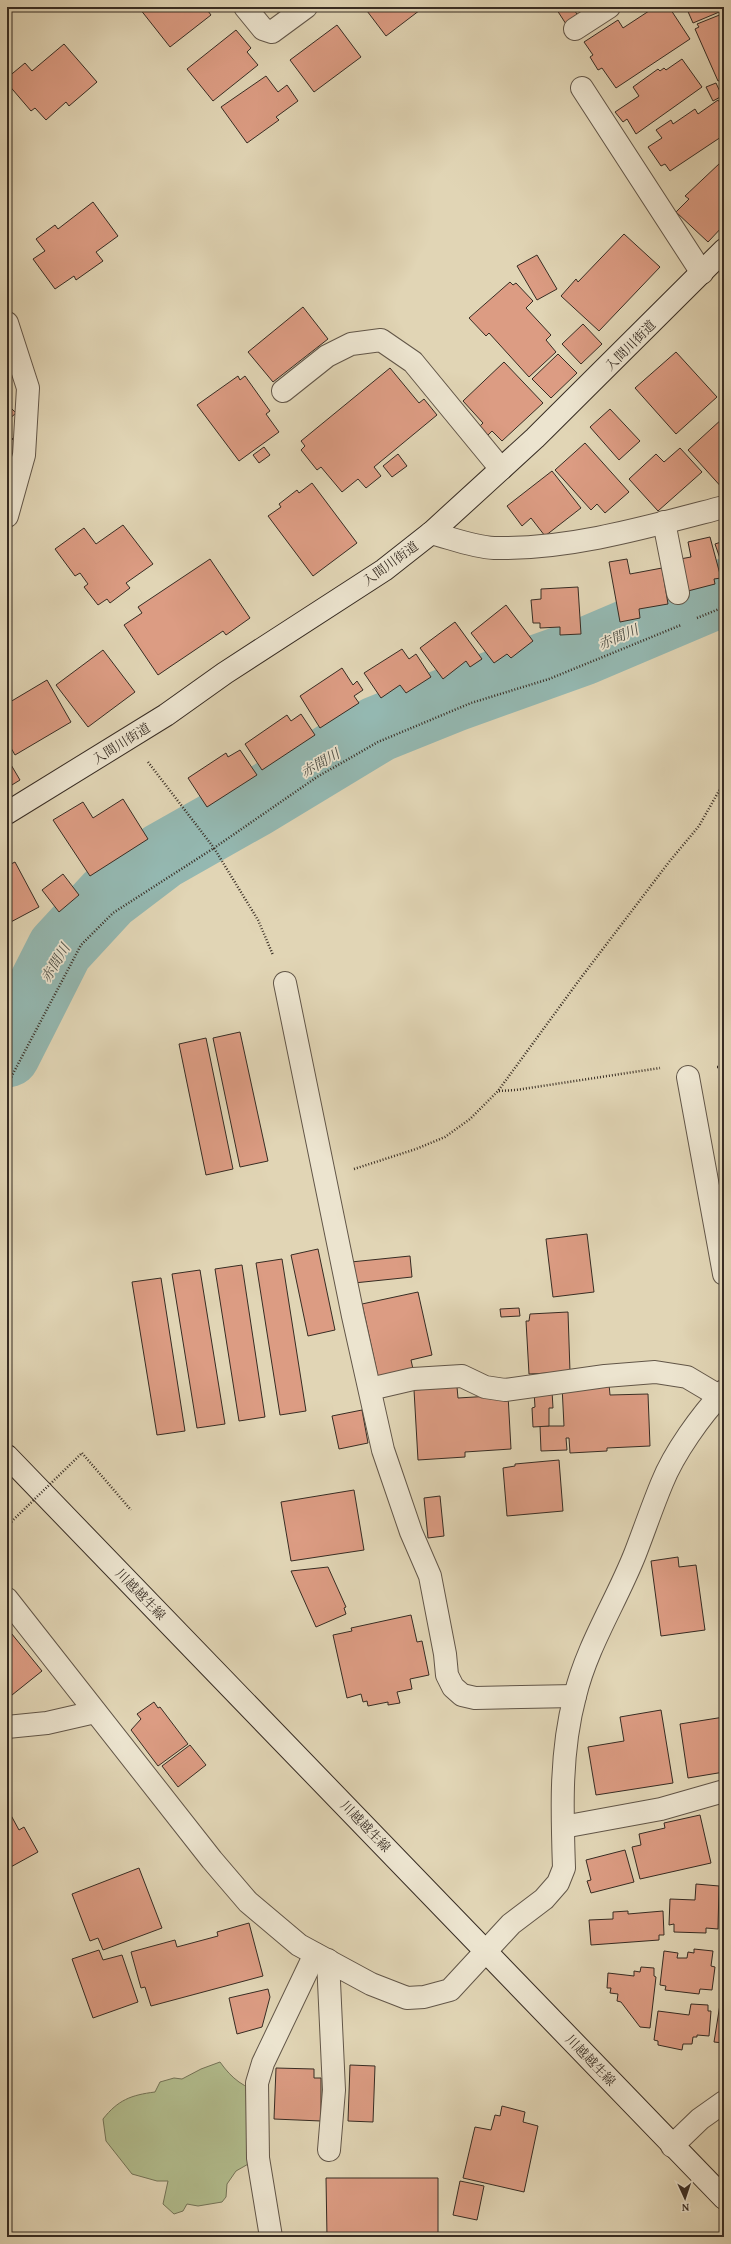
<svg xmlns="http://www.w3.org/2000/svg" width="731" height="2244" font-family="'Gentium Book Plus','Noto Serif JP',serif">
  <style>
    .green { fill: #b2bd8e; stroke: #747458 }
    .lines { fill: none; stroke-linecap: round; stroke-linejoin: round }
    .river { stroke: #94b8b1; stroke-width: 67 }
    .building { fill: #dc9c83; stroke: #372c23 }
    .lane-casing { stroke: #625648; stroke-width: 24 }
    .street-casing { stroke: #625648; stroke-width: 24 }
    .secondary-casing { stroke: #372c23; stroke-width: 24 }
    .path { stroke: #372c23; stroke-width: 2.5; stroke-dasharray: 1 2; stroke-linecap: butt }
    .lane { stroke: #ece4cf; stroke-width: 22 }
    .street { stroke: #ece4cf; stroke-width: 22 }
    .secondary { stroke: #ece4cf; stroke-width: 22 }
    .path-bridge { stroke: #372c23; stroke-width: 2.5; stroke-dasharray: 1 2; stroke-linecap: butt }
    .labels { text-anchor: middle; stroke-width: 3.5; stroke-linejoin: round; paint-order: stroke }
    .street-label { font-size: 13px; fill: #372c23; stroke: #ece4cf }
    .water-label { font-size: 14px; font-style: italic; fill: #4e4f46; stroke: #ece4cf }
  </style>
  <rect width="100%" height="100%" fill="#e1d5b5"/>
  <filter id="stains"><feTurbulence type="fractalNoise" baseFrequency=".005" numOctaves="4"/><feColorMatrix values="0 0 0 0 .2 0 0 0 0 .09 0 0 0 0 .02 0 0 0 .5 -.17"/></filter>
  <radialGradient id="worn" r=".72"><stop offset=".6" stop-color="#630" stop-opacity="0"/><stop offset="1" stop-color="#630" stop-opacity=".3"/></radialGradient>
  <!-- green -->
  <path class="green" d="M220 2062C232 2079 244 2088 264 2093L268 2105 266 2120 250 2163 236 2171 227 2184 226 2197 222 2202 198 2206 187 2204 183 2211 174 2214 163 2204 168 2181H157L132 2174 106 2141 103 2119C118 2100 131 2095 155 2092L160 2082 174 2078 182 2079 201 2069Z"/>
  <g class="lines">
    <!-- river -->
    <polyline class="river" points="7,1054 60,949 108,897 162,856 254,804 378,729 455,698 583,652 724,592"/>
  </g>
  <!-- building -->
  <g class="building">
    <polygon points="142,7 205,7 211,15 170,47 140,9"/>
    <polygon points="272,7 284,7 277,12"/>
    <polygon points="364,7 424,7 386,36"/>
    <polygon points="555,7 581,7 575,11 578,16 566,24"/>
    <polygon points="655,7 669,7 690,39 616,88 602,68 598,70 590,57 593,55 584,42 618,20 623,28"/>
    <polygon points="686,7 724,7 724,10 693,23"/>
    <polygon points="722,14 724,18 724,79 718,81 695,29 699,27 697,24"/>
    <polygon points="337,25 361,57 314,92 290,60"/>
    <polygon points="236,30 251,48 247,52 258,65 213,101 187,69"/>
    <polygon points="64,44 97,82 69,106 66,102 46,120 35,108 31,111 7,83 7,78 25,63 32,71"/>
    <polygon points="682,59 702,87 636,134 627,119 623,122 615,112 639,96 633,87 658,69 660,71 664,68 666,70"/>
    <polygon points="266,76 278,92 287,85 298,101 276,117 279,120 247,143 221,107"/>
    <polygon points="716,83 722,96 713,101 706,87"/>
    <polygon points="724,84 724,95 720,85"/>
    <polygon points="718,100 724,109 724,135 670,171 665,164 661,166 648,147 662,138 656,130 671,120 673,124 695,109 698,114"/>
    <polygon points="720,163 724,166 724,225 708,242 676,212 689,199 685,196"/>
    <polygon points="93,202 118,236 96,252 103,261 76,280 74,276 55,289 33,259 45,251 36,239 55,225 58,229"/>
    <polygon points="624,234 660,267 599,331 561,296 576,279 578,282"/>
    <polygon points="537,255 557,289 537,300 517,266"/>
    <polygon points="510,282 513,285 516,283 533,301 526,308 551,335 546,340 556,352 529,377 489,333 486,336 469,318"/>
    <polygon points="303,307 328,339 273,382 248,352"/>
    <polygon points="583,324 602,344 581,364 562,344"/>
    <polygon points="676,352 717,397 676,434 635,388"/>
    <polygon points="558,354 577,373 551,398 532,379"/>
    <polygon points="504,362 543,403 502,441 492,431 484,439 476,430 483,423 463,401"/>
    <polygon points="390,368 419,403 424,399 437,415 374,467 381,476 366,488 358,479 342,492 321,467 317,470 301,450 305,446 301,441"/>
    <polygon points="238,376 240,380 245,376 270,411 266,414 279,432 239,461 197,405"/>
    <polygon points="7,404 16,413 7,421"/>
    <polygon points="610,409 640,441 619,460 590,427"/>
    <polygon points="723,418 724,419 724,490 688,450"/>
    <polygon points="7,433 13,439 7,444"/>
    <polygon points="585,443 629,492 605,513 597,504 591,510 555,470"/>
    <polygon points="264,447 270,455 259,463 253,455"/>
    <polygon points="680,448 702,472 658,511 629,479 656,454 664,462"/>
    <polygon points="398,454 407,466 392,477 383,466"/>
    <polygon points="552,471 581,508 545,536 531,518 522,526 507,506"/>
    <polygon points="312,483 357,543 313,576 268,516 281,507 279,504 297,490 299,493"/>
    <polygon points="123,525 153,564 126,583 130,588 110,603 107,599 98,605 84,587 88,584 80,573 75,576 55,549 84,528 96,544"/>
    <polygon points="710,537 721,578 714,579 715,584 688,591 680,559 691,557 688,542"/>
    <polygon points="724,541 724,570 715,544"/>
    <polygon points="210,559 250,618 226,635 223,631 158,675 124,625 142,613 138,607"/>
    <polygon points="627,559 630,574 662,568 668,604 639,609 640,618 620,622 609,562"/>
    <polygon points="578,587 581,634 560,635 560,627 540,628 540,623 533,623 531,600 541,599 541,589"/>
    <polygon points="506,605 533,641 511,658 507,654 494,663 471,633"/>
    <polygon points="455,622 482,659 470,667 466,661 443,679 420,648"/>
    <polygon points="402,649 409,659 416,654 431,677 406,693 400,685 381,698 364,673"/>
    <polygon points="103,650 135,692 88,727 56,685"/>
    <polygon points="342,668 353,685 357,681 363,690 354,696 359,703 320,728 300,696"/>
    <polygon points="47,680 71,722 15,755 7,741 7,696 10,702"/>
    <polygon points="301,714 315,735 262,770 245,744 287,715 291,721"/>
    <polygon points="240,750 257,775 207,807 188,778 226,753 228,757"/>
    <polygon points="7,758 20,780 7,788"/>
    <polygon points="123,799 148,839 90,876 53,820 83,802 93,818"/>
    <polygon points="15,862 39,907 7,924 7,866"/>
    <polygon points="63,874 79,895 59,912 42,890"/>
    <polygon points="240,1032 268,1161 240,1167 213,1038"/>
    <polygon points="206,1038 233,1169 206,1175 179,1044"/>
    <polygon points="587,1234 594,1292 553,1297 546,1239"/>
    <polygon points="318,1249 335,1330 308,1336 291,1255"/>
    <polygon points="410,1256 412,1277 354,1283 351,1262"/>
    <polygon points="282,1259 306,1411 280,1415 256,1263"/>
    <polygon points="242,1265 265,1417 239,1421 215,1269"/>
    <polygon points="200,1270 225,1424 197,1428 172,1274"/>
    <polygon points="161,1278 185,1431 157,1435 132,1282"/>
    <polygon points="418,1292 432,1355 411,1360 413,1369 378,1377 362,1304"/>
    <polygon points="519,1308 520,1316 501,1317 500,1309"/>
    <polygon points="568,1312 570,1372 529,1374 526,1321 529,1321 530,1314"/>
    <polygon points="609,1384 610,1395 648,1394 650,1446 607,1448 607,1451 570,1453 569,1438 566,1438 567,1450 541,1451 540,1426 564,1426 562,1386"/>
    <polygon points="457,1387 458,1398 508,1395 511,1449 465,1452 465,1457 418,1460 414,1390"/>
    <polygon points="552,1391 553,1408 549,1408 549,1426 533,1427 532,1408 535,1407 534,1392"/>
    <polygon points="362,1410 368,1443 339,1449 332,1416"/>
    <polygon points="559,1460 563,1511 507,1516 503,1468 515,1466 515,1464"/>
    <polygon points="354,1490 364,1550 291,1561 281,1502"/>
    <polygon points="440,1496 444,1536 428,1538 424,1498"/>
    <polygon points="678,1557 679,1567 696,1565 705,1630 661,1636 651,1561"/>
    <polygon points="328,1567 346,1607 344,1608 346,1614 316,1627 291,1571"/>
    <polygon points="411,1615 417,1642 422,1641 429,1675 410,1679 412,1689 397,1692 400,1703 388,1705 388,1702 368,1706 367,1701 363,1702 361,1694 347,1698 333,1635 352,1631 351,1628"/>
    <polygon points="7,1628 42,1671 7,1699"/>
    <polygon points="154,1702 158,1708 160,1707 188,1744 158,1766 131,1730 141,1719 137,1714"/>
    <polygon points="661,1710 673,1783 596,1795 588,1747 624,1741 620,1717"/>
    <polygon points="724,1717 724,1772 688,1778 680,1724"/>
    <polygon points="190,1745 206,1765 178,1787 162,1766"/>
    <polygon points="7,1808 19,1830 24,1827 38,1852 7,1869"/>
    <polygon points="700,1815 711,1863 640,1879 632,1847 641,1845 639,1834 665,1828 664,1823"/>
    <polygon points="625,1850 634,1882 591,1893 587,1881 591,1880 586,1860"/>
    <polygon points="139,1868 162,1928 103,1950 98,1938 90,1941 72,1894"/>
    <polygon points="696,1884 719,1886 718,1929 706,1928 706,1933 674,1932 674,1924 669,1925 670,1899 695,1900"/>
    <polygon points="628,1911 628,1914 663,1911 664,1935 659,1935 659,1940 591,1945 589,1920 613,1919 613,1912"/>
    <polygon points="249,1923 263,1976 151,2006 145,1987 141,1988 131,1952 175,1940 177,1947 218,1936 217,1932"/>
    <polygon points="694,1949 713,1951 711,1966 715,1967 712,1990 700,1989 699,1994 665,1990 666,1986 660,1985 664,1951 678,1953 677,1958 687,1958 688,1952 694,1953"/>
    <polygon points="99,1950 103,1960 122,1955 138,2002 93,2018 72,1959"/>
    <polygon points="641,1967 654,1968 654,1976 656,1977 650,2028 640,2027 621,2002 617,2001 618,1994 610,1993 611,1988 607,1988 608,1973 634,1976 634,1971 640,1972"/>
    <polygon points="268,1989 270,1997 262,2027 237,2034 229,1998"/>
    <polygon points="721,1998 724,1998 724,2043 714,2042"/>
    <polygon points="691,2004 708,2005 708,2011 711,2011 709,2036 697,2035 697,2037 693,2037 692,2044 683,2044 682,2050 658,2045 658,2041 654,2040 658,2011 689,2015"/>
    <polygon points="350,2065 375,2066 373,2122 348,2121"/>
    <polygon points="276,2068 314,2069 314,2078 321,2078 321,2121 274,2119"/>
    <polygon points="502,2106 525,2112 523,2122 538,2126 524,2192 463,2178 475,2127 491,2130 495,2115 500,2116"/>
    <polygon points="326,2178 438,2178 438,2237 327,2237"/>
    <polygon points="460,2181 484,2186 477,2220 453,2215"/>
  </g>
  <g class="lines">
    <!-- lane casing -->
    <g class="lane-casing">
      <g id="lane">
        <polyline points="575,29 609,7"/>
        <polyline points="582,88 702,273"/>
        <polyline points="283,391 327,356 351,344 381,340 413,362 501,469"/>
        <polyline points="664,522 678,593"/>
        <polyline points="688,1077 724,1274"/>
        <polyline points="370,1389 413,1379 462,1376 485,1387 505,1390 605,1376 655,1372 687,1377 719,1396"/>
        <polyline points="563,1827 661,1809 724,1791"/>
        <polyline points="328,1960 334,2090 329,2150"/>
      </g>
    </g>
    <!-- street casing -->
    <g class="street-casing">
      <g id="street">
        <polyline points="245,7 263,29 272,32 306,7"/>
        <polyline points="7,323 28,388 24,455 7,516"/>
        <path d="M431 533C451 538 473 547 494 548 569 550 651 526 724 507"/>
        <polyline points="285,983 353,1316 383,1450 411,1532 430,1576 445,1654 447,1675 453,1687 462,1695 475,1698 575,1696"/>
        <path d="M7 1599 212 1860 248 1902 299 1945 371 1984 407 1998 424 1997 450 1990 511 1924 544 1899 558 1883 564 1868C562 1811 560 1752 575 1696 587 1646 616 1602 635 1554 644 1531 652 1507 662 1483 674 1453 701 1415 724 1391"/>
        <polyline points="7,1727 47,1723 95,1712"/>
        <polyline points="672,2146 700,2119 724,2102"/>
        <polyline points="271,2237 258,2158 257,2083 263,2063 315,1954"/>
      </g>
    </g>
    <!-- secondary casing -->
    <g class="secondary-casing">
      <g id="secondary">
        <polyline points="7,813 166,715 225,673 384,570 431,533 535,438 724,250"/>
        <polyline points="7,1456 724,2198"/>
      </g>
    </g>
    <!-- path -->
    <g class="path">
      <polyline points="697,618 724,607"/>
      <polyline points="148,762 214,848 317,777 378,742 471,703 549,679 681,625"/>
      <polyline points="717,1067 724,1067"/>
      <polyline points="7,1085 81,945 113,913 214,848 258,920 273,955"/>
      <polyline points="499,1091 516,1090 660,1068"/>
      <polyline points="354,1169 416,1149 445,1137 470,1119 498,1091 580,979 669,862 699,826 724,782"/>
      <polyline points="82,1453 131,1510"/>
    </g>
    <!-- lane -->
    <use href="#lane" class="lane"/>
    <!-- street -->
    <use href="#street" class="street"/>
    <!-- secondary -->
    <use href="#secondary" class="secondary"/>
    <!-- path-bridge -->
    <polyline class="path-bridge" points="7,1526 82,1453"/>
  </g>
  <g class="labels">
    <!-- street labels -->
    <g class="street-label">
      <text transform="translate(630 345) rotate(-45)" y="5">入間川街道</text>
      <text transform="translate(390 563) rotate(-36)" y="5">入間川街道</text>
      <text transform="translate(121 743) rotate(-32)" y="5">入間川街道</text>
      <text transform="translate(141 1594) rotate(46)" y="5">川越越生線</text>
      <text transform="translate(366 1826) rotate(46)" y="5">川越越生線</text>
      <text transform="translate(591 2060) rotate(46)" y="5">川越越生線</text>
    </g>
    <!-- water labels -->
    <g class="water-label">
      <text transform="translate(618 637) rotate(-23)" y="5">赤間川</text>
      <text transform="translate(320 763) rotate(-30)" y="5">赤間川</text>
      <text transform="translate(55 963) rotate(-59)" y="5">赤間川</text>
    </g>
  </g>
  <!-- margin -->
  <rect width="731" height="2244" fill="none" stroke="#e1d5b5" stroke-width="24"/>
  <rect x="8" y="8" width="715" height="2228" fill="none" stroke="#372c23" stroke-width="2"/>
  <rect x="12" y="12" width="707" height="2220" fill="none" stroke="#372c23"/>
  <!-- north arrow -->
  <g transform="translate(685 2198) rotate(177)" stroke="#ece4cf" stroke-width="3" paint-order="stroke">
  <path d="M0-3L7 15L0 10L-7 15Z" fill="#372c23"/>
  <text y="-6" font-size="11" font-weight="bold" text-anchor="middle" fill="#372c23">N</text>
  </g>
  <rect width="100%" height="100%" filter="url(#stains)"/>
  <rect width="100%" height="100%" fill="url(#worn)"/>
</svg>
